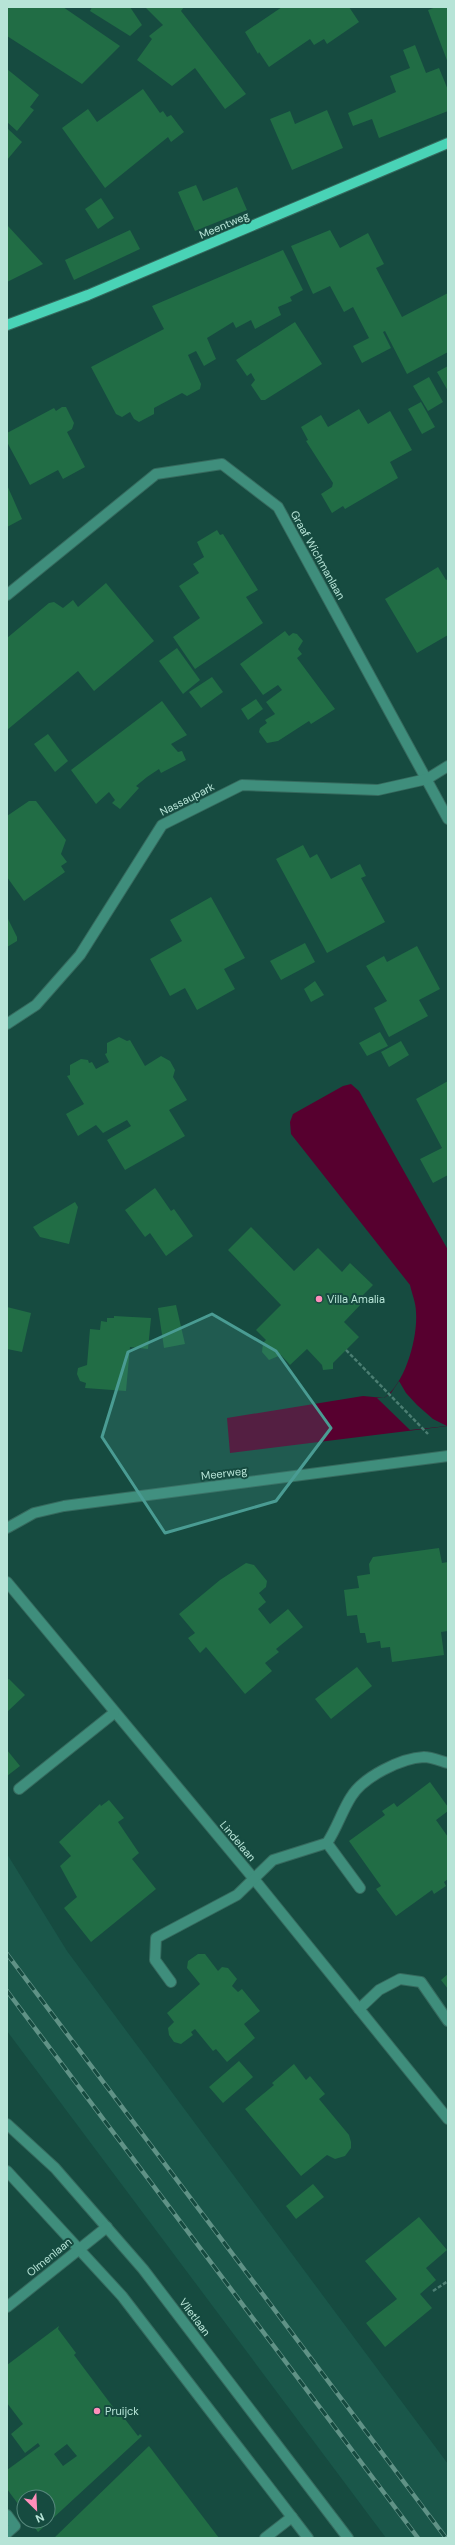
<svg xmlns="http://www.w3.org/2000/svg" width="455" height="2545" font-family="'DM Sans',sans-serif">
  <style>
    .built { fill: #1a574a }
    .water { fill: #57002f }
    .pier { fill: #164b40 }
    .building { fill: #216d45; fill-rule: evenodd }
    .lines { fill: none; stroke-linecap: round; stroke-linejoin: round }
    .minor-casing { stroke: #366a5e; stroke-width: 12 }
    .major-casing { stroke: #366a5e; stroke-width: 12 }
    .path { stroke: #4b7e72; stroke-width: 2.5; stroke-dasharray: 4 2; stroke-linecap: butt }
    .minor { stroke: #3f8e7c; stroke-width: 10 }
    .major { stroke: #49d3b6; stroke-width: 10 }
    .rail-casing { stroke: #609286; stroke-width: 4.5 }
    .rail { stroke: #164b40; stroke-width: 3; stroke-dasharray: 9; stroke-linecap: butt }
    .marked { fill: #4a9c93; fill-opacity: 0.2; stroke: #4a9c93; stroke-width: 3; stroke-linejoin: round }
    .poi-dot { fill: #ff8eba; stroke: #164b40; stroke-width: 1.5 }
    .labels { text-anchor: middle; stroke-width: 4; stroke-linejoin: round; paint-order: stroke }
    .street-label { font-size: 11px; fill: #b7e4d7; stroke: #164b40 }
    .poi-label { font-size: 11px; fill: #b7e4d7; stroke: #164b40; text-anchor: start }
  </style>
  <rect width="100%" height="100%" fill="#164b40"/>
  <!-- built -->
  <polygon class="built" points="7,1854 67,1951 448,2464 448,2538 386,2538 7,2031"/>
  <!-- water -->
  <path class="water" d="M351 1084 359 1091 448 1250V1426L230 1453 227 1418 363 1396 384 1398C405 1384 418 1338 416 1312 416 1303 412 1294 410 1285L291 1134 290 1122 293 1114 343 1086Z"/>
  <!-- pier -->
  <polygon class="pier" points="399,1381 406,1393 417,1405 433,1419 447,1426 410,1430 377,1398 384,1398 391,1393"/>
  <!-- building -->
  <g class="building">
    <polygon points="7,7 63,7 120,46 82,84 7,36"/>
    <polygon points="92,7 130,7 142,25 130,36 90,11"/>
    <polygon points="145,7 184,7 181,11 246,94 225,109 195,68 172,86 137,60 152,39 149,36 163,25"/>
    <polygon points="282,7 349,7 359,22 327,44 324,39 314,45 310,39 269,67 259,52 258,54 245,32"/>
    <polygon points="436,7 448,7 448,63 428,10"/>
    <polygon points="415,45 426,73 439,68 448,90 448,111 379,138 372,119 353,126 348,113 396,92 390,76 410,68 403,50"/>
    <polygon points="7,69 39,95 30,107 34,110 17,131 7,122"/>
    <polygon points="143,89 160,113 163,111 167,117 171,115 184,132 171,142 168,137 105,188 62,128 88,109 97,122"/>
    <polygon points="327,110 343,148 292,170 270,119 290,111 295,124"/>
    <polygon points="7,128 22,142 7,160"/>
    <polygon points="196,185 203,201 237,187 247,210 195,231 178,192"/>
    <polygon points="101,198 114,218 98,229 85,209"/>
    <polygon points="7,225 43,264 7,282"/>
    <polygon points="130,230 140,249 74,280 65,260"/>
    <polygon points="330,230 340,248 368,233 384,264 376,268 402,317 448,293 448,352 407,374 385,331 383,332 391,348 362,363 353,346 369,338 353,307 344,312 330,286 313,294 291,246"/>
    <polygon points="283,250 303,290 290,297 292,301 278,307 281,315 255,329 251,320 236,328 233,322 207,338 216,359 204,366 196,351 188,355 201,384 200,389 187,396 182,393 154,408 154,414 139,422 134,419 130,412 122,417 116,414 91,367 164,329 152,306"/>
    <polygon points="295,322 322,364 265,400 261,400 251,385 255,380 251,373 247,376 236,360"/>
    <polygon points="448,366 448,391 437,372"/>
    <polygon points="429,377 443,402 428,411 413,386"/>
    <polygon points="421,402 435,427 422,434 408,409"/>
    <polygon points="62,407 66,407 74,423 72,429 67,432 85,467 63,479 58,470 30,485 7,442 7,433 54,408 56,411"/>
    <polygon points="359,409 368,424 390,411 412,450 390,462 398,478 345,509 343,506 332,513 321,494 332,487 333,483 306,441 308,440 301,427 321,415 328,427"/>
    <polygon points="7,485 22,519 7,527"/>
    <polygon points="217,530 220,535 223,534 258,590 246,597 263,623 195,669 173,637 200,618 179,586 199,573 193,564 204,557 197,542"/>
    <polygon points="438,567 446,580 448,579 448,635 417,653 385,599"/>
    <polygon points="106,583 154,641 94,691 78,671 7,730 7,638 49,603 54,602 63,608 73,600 78,607"/>
    <polygon points="285,631 289,636 293,633 297,634 303,641 298,649 302,654 297,658 335,709 311,724 309,721 278,741 267,743 259,732 260,728 267,723 265,720 275,714 266,702 282,690 278,685 263,695 240,664"/>
    <polygon points="177,648 200,680 183,694 159,661"/>
    <polygon points="212,677 223,692 201,708 189,692"/>
    <polygon points="256,699 263,709 248,720 241,709"/>
    <polygon points="162,701 187,735 171,744 178,752 182,751 186,760 161,773 159,769 147,777 136,786 139,788 120,809 112,803 115,800 109,792 96,804 71,770"/>
    <polygon points="48,734 68,761 55,772 34,744"/>
    <polygon points="29,801 36,801 66,840 61,854 67,862 61,866 65,872 24,901 7,877 7,816"/>
    <polygon points="303,845 310,858 317,854 331,879 360,864 366,876 361,878 385,922 327,953 276,859"/>
    <polygon points="211,897 245,958 224,969 235,989 197,1010 185,988 170,996 150,959 182,941 170,920"/>
    <polygon points="7,917 17,937 17,941 7,947"/>
    <polygon points="305,943 315,962 281,980 270,961"/>
    <polygon points="417,946 440,989 419,1000 428,1016 389,1037 374,1008 387,1001 366,966 384,956 387,962"/>
    <polygon points="315,981 324,995 311,1002 304,989"/>
    <polygon points="380,1032 388,1046 367,1056 359,1043"/>
    <polygon points="119,1037 127,1041 130,1040 145,1066 161,1056 170,1061 175,1070 173,1077 187,1100 169,1110 185,1136 125,1170 107,1140 131,1126 127,1120 103,1133 96,1125 78,1136 66,1114 84,1104 67,1076 70,1075 70,1065 81,1059 88,1060 89,1063 92,1062 96,1069 109,1062 105,1054 107,1053 107,1043"/>
    <polygon points="401,1041 409,1055 389,1067 381,1052"/>
    <polygon points="448,1081 448,1175 433,1183 420,1159 442,1148 416,1099"/>
    <polygon points="155,1188 171,1211 174,1209 193,1236 166,1256 150,1233 145,1237 125,1210"/>
    <polygon points="75,1202 78,1207 69,1244 40,1237 33,1227"/>
    <polygon points="251,1227 294,1271 318,1248 342,1272 350,1263 373,1285 360,1298 364,1301 344,1322 359,1337 333,1363 333,1369 323,1370 322,1365 307,1349 290,1365 281,1355 269,1360 262,1352 263,1343 266,1340 256,1330 281,1305 228,1250"/>
    <polygon points="176,1305 185,1344 164,1348 158,1308"/>
    <polygon points="7,1307 31,1313 22,1352 7,1349"/>
    <polygon points="114,1316 151,1318 148,1349 130,1347 126,1391 85,1388 86,1383 80,1381 77,1374 78,1368 87,1365 90,1329 100,1330 101,1321 107,1322 107,1318 114,1318"/>
    <polygon points="439,1548 442,1563 448,1562 448,1631 441,1632 444,1655 392,1662 390,1647 381,1648 380,1641 367,1643 365,1633 360,1633 357,1615 347,1616 344,1590 359,1588 357,1576 370,1574 369,1564 373,1557"/>
    <polygon points="246,1563 254,1565 267,1581 266,1587 259,1593 266,1602 258,1609 270,1624 288,1609 303,1627 276,1649 279,1652 265,1663 272,1671 245,1694 206,1647 200,1653 188,1638 195,1633 179,1614 220,1580"/>
    <polygon points="357,1667 372,1686 331,1719 315,1699"/>
    <polygon points="9,1679 25,1695 7,1712 7,1680"/>
    <polygon points="7,1750 20,1766 7,1776"/>
    <polygon points="430,1782 448,1807 448,1811 436,1820 448,1837 448,1879 444,1882 446,1886 434,1894 432,1890 396,1916 376,1889 381,1886 349,1841 385,1815 382,1811 394,1803 397,1807"/>
    <polygon points="109,1800 124,1818 118,1822 139,1853 132,1859 156,1889 91,1942 64,1908 77,1897 60,1866 71,1856 59,1842 100,1804 101,1806"/>
    <polygon points="198,1954 205,1954 218,1971 222,1967 228,1968 237,1979 232,1986 238,1992 242,1989 260,2011 244,2024 255,2038 227,2062 216,2049 213,2051 195,2029 191,2032 193,2035 181,2044 174,2042 169,2035 168,2028 174,2022 167,2013 200,1984 187,1968 188,1961"/>
    <polygon points="448,1974 448,1989 441,1980"/>
    <polygon points="239,2061 253,2077 223,2103 209,2087"/>
    <polygon points="294,2064 306,2080 310,2076 325,2094 319,2099 349,2135 351,2142 351,2148 345,2156 335,2159 327,2155 301,2176 245,2109 274,2085 272,2083"/>
    <polygon points="313,2184 324,2197 296,2219 286,2206"/>
    <polygon points="419,2217 447,2250 426,2268 436,2280 420,2294 432,2308 385,2347 366,2323 397,2299 365,2261"/>
    <path d="M59 2326 58 2329 76 2353 74 2355 119 2415 121 2414 138 2436 140 2434 142 2436 38 2532 30 2521H48V2497H24V2512L7 2489V2470L40 2446 38 2443 25 2453 11 2434 23 2424 7 2403V2365ZM67 2444 77 2456 63 2466 54 2454Z"/>
    <polygon points="149,2446 219,2538 54,2538"/>
  </g>
  <g class="lines">
    <!-- minor casing -->
    <g class="minor-casing">
      <g id="minor">
        <polyline points="7,595 156,474 222,464 278,507 448,819"/>
        <polyline points="7,1024 36,1005 80,955 162,825 242,785 378,790 427,779 448,766"/>
        <polyline points="7,1528 34,1513 64,1506 448,1456"/>
        <polyline points="7,1582 254,1879 448,2119"/>
        <polyline points="19,1789 114,1713"/>
        <polyline points="327,1843 360,1888"/>
        <path d="M171 1982 155 1960 156 1938 237 1895 273 1860 327 1843C337 1828 342 1811 351 1797 363 1777 401 1758 424 1757 431 1757 441 1761 448 1763"/>
        <polyline points="359,2009 379,1990 400,1979 421,1982 448,2021"/>
        <polyline points="7,2124 55,2168 143,2269 348,2538"/>
        <polyline points="7,2171 122,2296 308,2538"/>
        <polyline points="7,2307 107,2227"/>
        <polyline points="7,2515 15,2526 7,2533"/>
        <polyline points="265,2538 292,2517"/>
      </g>
    </g>
    <!-- major casing -->
    <g class="major-casing">
      <polyline id="major" points="7,325 88,295 448,143"/>
    </g>
    <!-- path -->
    <g class="path">
      <polyline points="346,1350 428,1434"/>
      <polyline points="433,2291 448,2281"/>
    </g>
    <!-- minor -->
    <use href="#minor" class="minor"/>
    <!-- major -->
    <use href="#major" class="major"/>
    <!-- rail casing -->
    <g class="rail-casing">
      <g id="rail">
        <polyline points="7,1954 446,2538"/>
        <polyline points="7,1991 418,2538"/>
      </g>
    </g>
    <!-- rail -->
    <use href="#rail" class="rail"/>
  </g>
  <!-- marked area -->
  <path class="marked" d="M212 1314 276 1351 331 1428 276 1501 165 1533 102 1437 128 1352Z"/>
  <!-- markers -->
  <g class="poi-dot">
    <circle cx="319" cy="1299" r="4"/>
    <circle cx="97" cy="2411" r="4"/>
  </g>
  <g class="labels">
    <!-- street labels -->
    <g class="street-label">
      <text transform="translate(224 225) rotate(-23)" y="4">Meentweg</text>
      <text transform="translate(318 555) rotate(61)" y="4">Graaf Wichmanlaan</text>
      <text transform="translate(187 799) rotate(-27)" y="4">Nassaupark</text>
      <text transform="translate(224 1473) rotate(-7)" y="4">Meerweg</text>
      <text transform="translate(238 1841) rotate(50)" y="4">Lindelaan</text>
      <text transform="translate(49 2257) rotate(-39)" y="4">Olmenlaan</text>
      <text transform="translate(195 2317) rotate(53)" y="4">Vlietlaan</text>
    </g>
    <!-- poi labels -->
    <g class="poi-label">
      <text x="327" y="1303">Villa Amalia</text>
      <text x="105" y="2415">Pruijck</text>
    </g>
  </g>
  <!-- border -->
  <rect width="455" height="2545" fill="none" stroke="#b7e4d7" stroke-width="16"/>
  <!-- north arrow -->
  <g transform="translate(36 2509) rotate(156)"><circle r="19" fill="#164b40" stroke="#56887c"/>
  <path d="M0-3L7 15L0 10L-7 15Z" fill="#ff8eba"/>
  <text y="-6" font-size="11" font-weight="bold" text-anchor="middle" fill="#b7e4d7">N</text>
  </g>
</svg>
